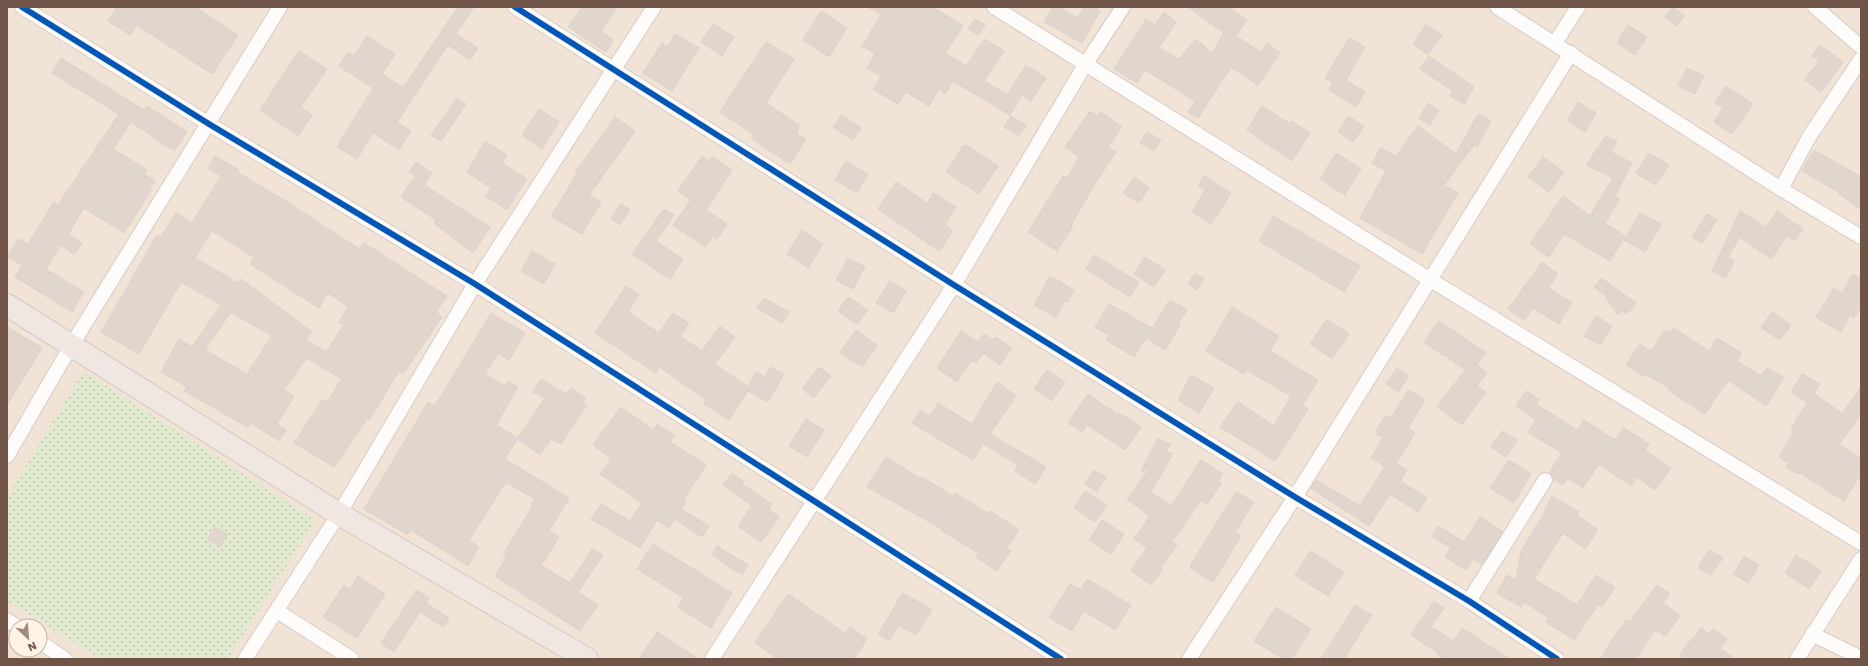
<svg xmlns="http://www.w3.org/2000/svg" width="1868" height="666" font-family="'Work Sans',sans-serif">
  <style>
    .residential { fill: #f1e3d5; fill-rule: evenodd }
    .park { fill: url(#park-dots) }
    .building { fill: #e1d6cd; stroke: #ded1c8; fill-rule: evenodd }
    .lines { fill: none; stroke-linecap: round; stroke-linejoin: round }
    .street-casing { stroke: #d6cbc4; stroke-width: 16 }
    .highway-casing { stroke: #d4c9c3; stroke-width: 24 }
    .street { stroke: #fefcfb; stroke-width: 14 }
    .highway { stroke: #f0e6e2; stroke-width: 22 }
    .cycleway-casing { stroke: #fff3e5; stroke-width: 8 }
    .cycleway { stroke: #0057b8; stroke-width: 6 }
  </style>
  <defs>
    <pattern id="park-dots" width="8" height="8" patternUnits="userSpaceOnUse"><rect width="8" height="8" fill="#e2ebd0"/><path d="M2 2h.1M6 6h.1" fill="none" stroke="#bcc1ab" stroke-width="1.8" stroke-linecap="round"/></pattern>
  </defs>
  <rect width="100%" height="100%" fill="#f5eee5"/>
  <!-- residential -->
  <path class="residential" d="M7 7H1861V659H7ZM16 626H40V650H16Z"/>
  <!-- park -->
  <polygon class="park" points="88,374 315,520 228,659 101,659 7,601 7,497 79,379 83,375"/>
  <!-- building -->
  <g class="building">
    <polygon points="117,7 195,7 238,35 212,74 137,25 130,35 108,21"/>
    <polygon points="458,7 474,7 456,34 478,48 470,60 448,45 397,122 411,131 399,150 373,133 357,159 337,147 373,88 339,66 348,52 354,56 367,36 395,54 382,74 403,88"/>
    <polygon points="582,7 617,7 601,31 613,40 606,52 568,27"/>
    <polygon points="868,7 933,7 963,26 945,53 966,66 985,39 1004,51 984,81 1007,95 1026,65 1046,78 1031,101 1022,95 1010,115 953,81 945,94 939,89 929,106 906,92 898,104 873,89 881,76 867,68 875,54 862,46 881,15"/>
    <polygon points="1053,7 1059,7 1078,18 1084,7 1093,7 1100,11 1082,43 1044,22"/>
    <polygon points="1188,7 1229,7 1247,20 1236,36 1261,52 1267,43 1280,53 1258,85 1231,67 1198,118 1188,112 1195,101 1145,70 1137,83 1114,69 1146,19 1155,25 1164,12 1176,22 1159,48 1179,59 1196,39 1212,53 1224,33"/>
    <polygon points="1673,7 1684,16 1677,26 1665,17"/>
    <polygon points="821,11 847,28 829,57 803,40"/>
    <polygon points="975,19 985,25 979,35 968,29"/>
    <polygon points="713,24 734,37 722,56 701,42"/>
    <polygon points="1426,25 1442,35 1428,55 1413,44"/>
    <polygon points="1628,25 1647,37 1635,55 1617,43"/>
    <polygon points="675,34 699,48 672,91 643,73 662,43 667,47"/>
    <polygon points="1349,38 1365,47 1346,80 1365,92 1356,107 1329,90 1333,83 1325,78"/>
    <polygon points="766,42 794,59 766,103 799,125 797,133 806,139 790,164 752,139 755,135 720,112"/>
    <polygon points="1820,45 1843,62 1821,92 1805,80 1819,61 1812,56"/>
    <polygon points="299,51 327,69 301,107 312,115 298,136 260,110"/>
    <polygon points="1429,56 1474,87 1464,104 1450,96 1453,91 1420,69"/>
    <polygon points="61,58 144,110 147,106 187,132 174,151 131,122 113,149 147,170 144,174 155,181 149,190 151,191 124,233 84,208 68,234 82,243 74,254 61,245 46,269 84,292 72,312 15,277 22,265 7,257 18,239 28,244 54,202 58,205 119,114 52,73"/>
    <polygon points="1687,68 1704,76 1695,94 1678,86"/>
    <polygon points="1726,86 1753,104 1732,134 1714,122 1723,108 1715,103"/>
    <polygon points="457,98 466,104 441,141 431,135"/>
    <polygon points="1578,102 1596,113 1585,132 1567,121"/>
    <polygon points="1428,103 1439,111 1430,125 1419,118"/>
    <polygon points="1262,106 1290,124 1292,121 1310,133 1292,161 1247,130"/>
    <polygon points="539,109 559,122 542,149 522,135"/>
    <polygon points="1090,111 1097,116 1101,112 1122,127 1108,147 1116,152 1094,185 1071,225 1073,226 1057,251 1028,232 1063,176 1067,178 1079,157 1065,147"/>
    <polygon points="1478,114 1491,121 1477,147 1474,145 1444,185 1458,193 1422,254 1360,218 1386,171 1372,163 1381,148 1396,156 1418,126 1456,154"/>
    <polygon points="842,115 861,128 853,140 833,127"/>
    <polygon points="1011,116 1026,125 1019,136 1004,127"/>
    <polygon points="1348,116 1364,126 1353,142 1338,132"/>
    <polygon points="615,117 635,131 589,195 601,202 582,234 551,216 577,174 575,173"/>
    <polygon points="1147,132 1161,140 1154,151 1140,143"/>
    <polygon points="1606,136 1617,141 1611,152 1632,163 1615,196 1620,199 1605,223 1625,236 1610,261 1564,234 1549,257 1530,244 1563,196 1590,216 1613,178 1586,165"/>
    <polygon points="485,141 507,155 502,163 527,179 507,210 486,196 491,188 467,172"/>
    <polygon points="963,146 968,146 998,166 979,194 946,172"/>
    <polygon points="1814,150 1861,177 1861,210 1839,194 1840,193 1802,171"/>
    <polygon points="1336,153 1361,169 1345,195 1320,179"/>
    <polygon points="1649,153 1669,165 1655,185 1636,173"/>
    <path d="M215 156 239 170 237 172 286 201 328 229 360 249 364 243 447 296 436 312 442 317 403 374 399 371 369 420 367 419 334 467 294 443 323 399 327 402 342 379 306 358 284 390 294 396 277 424 286 430 279 441 251 423 248 427 184 391 187 387 161 372 179 339 192 347 221 305 181 282 139 354 101 332 157 235 161 237 176 213 192 223 221 176 208 168ZM212 231 254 257 250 264 319 308 328 293 348 307 339 322 344 325 326 352 306 340 312 332 241 279 238 283 195 258ZM231 312 272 336 247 374 205 350Z"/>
    <polygon points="702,156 710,161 712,157 732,170 706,210 727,224 717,239 712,236 705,247 673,225 691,200 678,191"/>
    <polygon points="1543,157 1564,172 1549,192 1528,177"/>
    <polygon points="846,161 868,174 857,193 835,180"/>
    <polygon points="416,162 432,173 424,185 490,227 473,253 434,223 436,220 401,197 415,176 409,172"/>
    <polygon points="1204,176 1231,193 1211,224 1192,212 1205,190 1198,186"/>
    <polygon points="1134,177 1149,188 1139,203 1123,193"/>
    <polygon points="896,182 927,203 933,193 956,207 945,225 953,231 939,251 878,209"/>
    <polygon points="621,204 630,210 620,225 611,219"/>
    <polygon points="664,209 674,215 656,241 683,259 670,279 632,254"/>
    <polygon points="1740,211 1766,227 1777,211 1803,229 1795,241 1787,236 1771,259 1740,237 1727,258 1734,261 1726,278 1712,271"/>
    <polygon points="1640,213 1661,224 1645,252 1624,240"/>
    <polygon points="1707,214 1717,220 1702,243 1692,237"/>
    <polygon points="1273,216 1360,266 1344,292 1259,241"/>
    <polygon points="802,230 823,244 808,268 787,254"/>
    <polygon points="532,251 555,264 544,284 521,271"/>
    <polygon points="1094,255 1139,282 1130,297 1086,269"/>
    <polygon points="1145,257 1165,270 1154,287 1134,274"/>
    <polygon points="848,258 865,267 853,289 836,280"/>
    <polygon points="1542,262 1558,274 1548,288 1572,303 1559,324 1533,308 1524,320 1508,309"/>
    <polygon points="1195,273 1204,279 1197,290 1188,284"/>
    <polygon points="1853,274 1861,279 1861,306 1854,318 1850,316 1841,332 1816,317 1834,288 1842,293"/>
    <polygon points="1050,276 1074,290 1067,303 1065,301 1056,317 1034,305"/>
    <polygon points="1601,278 1636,303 1627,314 1622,310 1618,315 1604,294 1594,287"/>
    <polygon points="890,281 906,291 893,313 876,303"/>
    <polygon points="626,286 639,295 628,312 659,333 673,313 689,323 680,336 702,351 720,326 735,337 715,364 748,387 756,372 765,377 770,367 784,374 768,402 748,391 729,420 703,403 706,400 660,367 656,373 595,333"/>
    <polygon points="848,297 868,310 857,324 838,311"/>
    <polygon points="764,298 789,312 782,323 757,308"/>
    <polygon points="1170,300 1187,310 1178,324 1180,325 1165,350 1146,338 1134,357 1106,340 1109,335 1095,327 1109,304 1152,328"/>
    <polygon points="1232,307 1279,336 1270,351 1318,380 1302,406 1308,409 1275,461 1220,427 1238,402 1274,426 1291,396 1246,370 1244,374 1206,351"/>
    <polygon points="1772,312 1791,325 1780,340 1761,328"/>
    <polygon points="491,313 525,333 509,360 498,353 485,374 505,386 508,381 518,387 496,425 518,438 505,459 569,498 549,531 559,537 541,565 570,583 592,549 603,555 578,592 598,605 580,631 495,576 507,556 503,554 533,506 531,505 534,499 506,482 469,540 479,547 468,566 411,530 408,535 364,509 428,402 435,406"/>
    <polygon points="1596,316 1612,326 1600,345 1584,336"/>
    <polygon points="1327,319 1349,334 1332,359 1310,344"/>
    <polygon points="1439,321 1486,353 1477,365 1487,373 1477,386 1486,392 1462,425 1437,407 1465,370 1445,355 1444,356 1424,342"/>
    <polygon points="7,327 42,348 7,405"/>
    <polygon points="1674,328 1709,351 1717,338 1742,353 1737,361 1761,376 1767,367 1784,378 1766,406 1728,380 1705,414 1668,390 1669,388 1645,374 1643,376 1626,365 1640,344 1651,351 1665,330 1670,333"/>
    <polygon points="856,330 877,345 862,367 840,352"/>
    <polygon points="961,331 978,342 984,334 993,340 996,337 1012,348 1000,365 983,353 976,363 972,360 957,382 937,368"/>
    <polygon points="819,367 831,376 814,398 802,389"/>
    <polygon points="1397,368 1409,376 1398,392 1386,384"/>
    <polygon points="1047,370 1065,382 1052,401 1034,389"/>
    <polygon points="1802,374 1820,384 1814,394 1842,413 1861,387 1861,414 1839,444 1861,458 1861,474 1844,501 1799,472 1798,474 1786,467 1789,463 1779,457 1794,431 1791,430 1798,417 1808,402 1791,392"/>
    <polygon points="1191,375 1214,388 1199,413 1178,400"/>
    <polygon points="541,379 566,394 571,388 586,398 582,404 586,406 561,444 551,439 540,455 517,439 545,398 533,392"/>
    <polygon points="997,382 1016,396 990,434 1046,467 1035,484 1015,471 1018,465 983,444 973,460 912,423 921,410 930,416 938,403 972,424"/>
    <polygon points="1408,390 1425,400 1408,428 1415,433 1396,463 1407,470 1400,481 1427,498 1418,512 1390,494 1369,526 1310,488 1316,480 1360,506 1385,466 1371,458 1383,437 1375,433 1386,415 1391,418"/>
    <polygon points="1526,391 1539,399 1536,404 1577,430 1584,420 1615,440 1624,428 1649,444 1645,450 1671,468 1655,490 1637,477 1631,486 1599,464 1583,488 1568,478 1563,485 1553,479 1549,473 1562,453 1528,432 1536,420 1516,406"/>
    <polygon points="1088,394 1118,415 1119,413 1141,427 1125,450 1087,425 1082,432 1068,423"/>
    <polygon points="621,407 653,430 657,424 674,436 670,442 706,465 683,500 686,502 681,509 709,526 702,537 674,519 669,528 657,520 640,548 591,519 601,504 630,521 642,503 600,474 611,458 593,445"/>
    <polygon points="806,419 824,430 807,457 789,446"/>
    <polygon points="1502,431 1517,440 1506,457 1491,447"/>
    <polygon points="1158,438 1171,445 1165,451 1173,454 1151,492 1171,506 1201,460 1223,474 1218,481 1222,483 1207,504 1201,500 1172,542 1177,545 1160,568 1162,570 1151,585 1131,571 1147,548 1134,539 1150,516 1127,499 1150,468 1148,468 1143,472 1141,471"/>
    <polygon points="886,457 921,479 922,477 953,496 955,493 989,514 990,511 1019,530 1007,548 1011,550 997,571 976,557 978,553 941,530 942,529 867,487"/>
    <polygon points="1509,460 1531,474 1513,503 1490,488"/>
    <polygon points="1094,470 1106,477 1097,491 1085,484"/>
    <polygon points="732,473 744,482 742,484 772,504 769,510 779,517 761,542 738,526 752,506 723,485"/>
    <polygon points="1085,491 1107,505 1095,522 1074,508"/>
    <polygon points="1236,492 1254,502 1235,532 1241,536 1213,582 1191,569 1191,564"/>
    <polygon points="1552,496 1579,512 1577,515 1598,530 1585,549 1563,533 1534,579 1577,605 1596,575 1615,587 1602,607 1598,605 1574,640 1546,622 1549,618 1524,602 1521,607 1497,593 1507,575 1516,580 1521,551 1541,519"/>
    <polygon points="1480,517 1503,532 1482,564 1473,559 1466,570 1445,557 1451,548 1432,536 1438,526 1464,542"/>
    <polygon points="1102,520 1124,534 1111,554 1089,540"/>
    <polygon points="215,527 228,535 220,547 207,539"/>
    <polygon points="653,544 732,593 711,628 678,607 684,598 637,569"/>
    <polygon points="717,546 748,565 742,575 712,555"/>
    <polygon points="1709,550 1723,558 1710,575 1698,567"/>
    <polygon points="1310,551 1344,572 1328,596 1295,575"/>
    <polygon points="1796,555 1821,571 1809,589 1785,573"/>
    <polygon points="1744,556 1759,565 1748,583 1734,574"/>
    <polygon points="358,576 385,594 357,638 323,617 344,585 350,589"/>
    <polygon points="1087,579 1131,605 1115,630 1084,611 1072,631 1049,617 1070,584 1081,590"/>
    <polygon points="1657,585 1670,594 1663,603 1680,616 1665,636 1655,629 1636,659 1600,659 1617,632 1627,620 1630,622"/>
    <polygon points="416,590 429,598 426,603 449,618 443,627 420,612 394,652 381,643"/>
    <polygon points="903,593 932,610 916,635 899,625 889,641 878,634"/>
    <polygon points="788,594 846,634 850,627 867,639 854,659 778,659 755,643"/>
    <polygon points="1434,601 1444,608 1431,627 1454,641 1462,628 1509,659 1443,659 1437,655 1438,653 1411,635"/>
    <polygon points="1355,605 1372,615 1344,659 1321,659"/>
    <polygon points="1276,607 1311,629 1292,659 1283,659 1254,641"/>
    <polygon points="1701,628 1709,634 1713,629 1727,639 1720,649 1736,659 1685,659 1679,655"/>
    <polygon points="657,632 699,659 639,659"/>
  </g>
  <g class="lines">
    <!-- street casing -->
    <g class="street-casing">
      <g id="street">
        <polyline points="22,7 209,124 475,284 1061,659"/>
        <polyline points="515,7 954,285 1295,497 1469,601 1557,659"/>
        <polyline points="994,7 1429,279 1861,543"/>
        <polyline points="1497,7 1781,189 1861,237"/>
        <polyline points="1815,7 1861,47"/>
        <polyline points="1555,43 1578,7"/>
        <polyline points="1781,189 1809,137 1861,59"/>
        <polyline points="7,456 71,346 280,7"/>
        <polyline points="1469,601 1545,480"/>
        <polyline points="277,611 352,659"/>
        <polyline points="7,620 16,626"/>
        <polyline points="1812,634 1861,658"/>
        <polyline points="40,642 65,659"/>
        <polyline points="245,659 339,514 475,284 654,7"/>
        <polyline points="712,659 954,285 1085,65 1123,7"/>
        <polyline points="1189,659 1295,497 1571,53"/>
        <polyline points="1797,659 1861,559"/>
      </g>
    </g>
    <!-- highway casing -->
    <g class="highway-casing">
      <polyline id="highway" points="7,305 339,514 587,659"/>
    </g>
    <!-- street -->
    <use href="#street" class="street"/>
    <!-- highway -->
    <use href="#highway" class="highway"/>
    <!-- cycleway casing -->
    <g class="cycleway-casing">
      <g id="cycleway">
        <polyline points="22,7 209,124 475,284 1061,659"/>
        <polyline points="515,7 954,285 1295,497 1469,601 1557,659"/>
      </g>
    </g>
    <!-- cycleway -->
    <use href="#cycleway" class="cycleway"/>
  </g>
  <!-- border -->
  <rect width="1868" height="666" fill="none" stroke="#715448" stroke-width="16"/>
  <!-- north arrow -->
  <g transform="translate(28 638) rotate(154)"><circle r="19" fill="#fff3e5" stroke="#c6b3a6"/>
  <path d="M0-3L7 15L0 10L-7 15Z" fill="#9f8a7f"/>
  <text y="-6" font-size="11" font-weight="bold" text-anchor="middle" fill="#715448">N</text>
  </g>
</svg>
